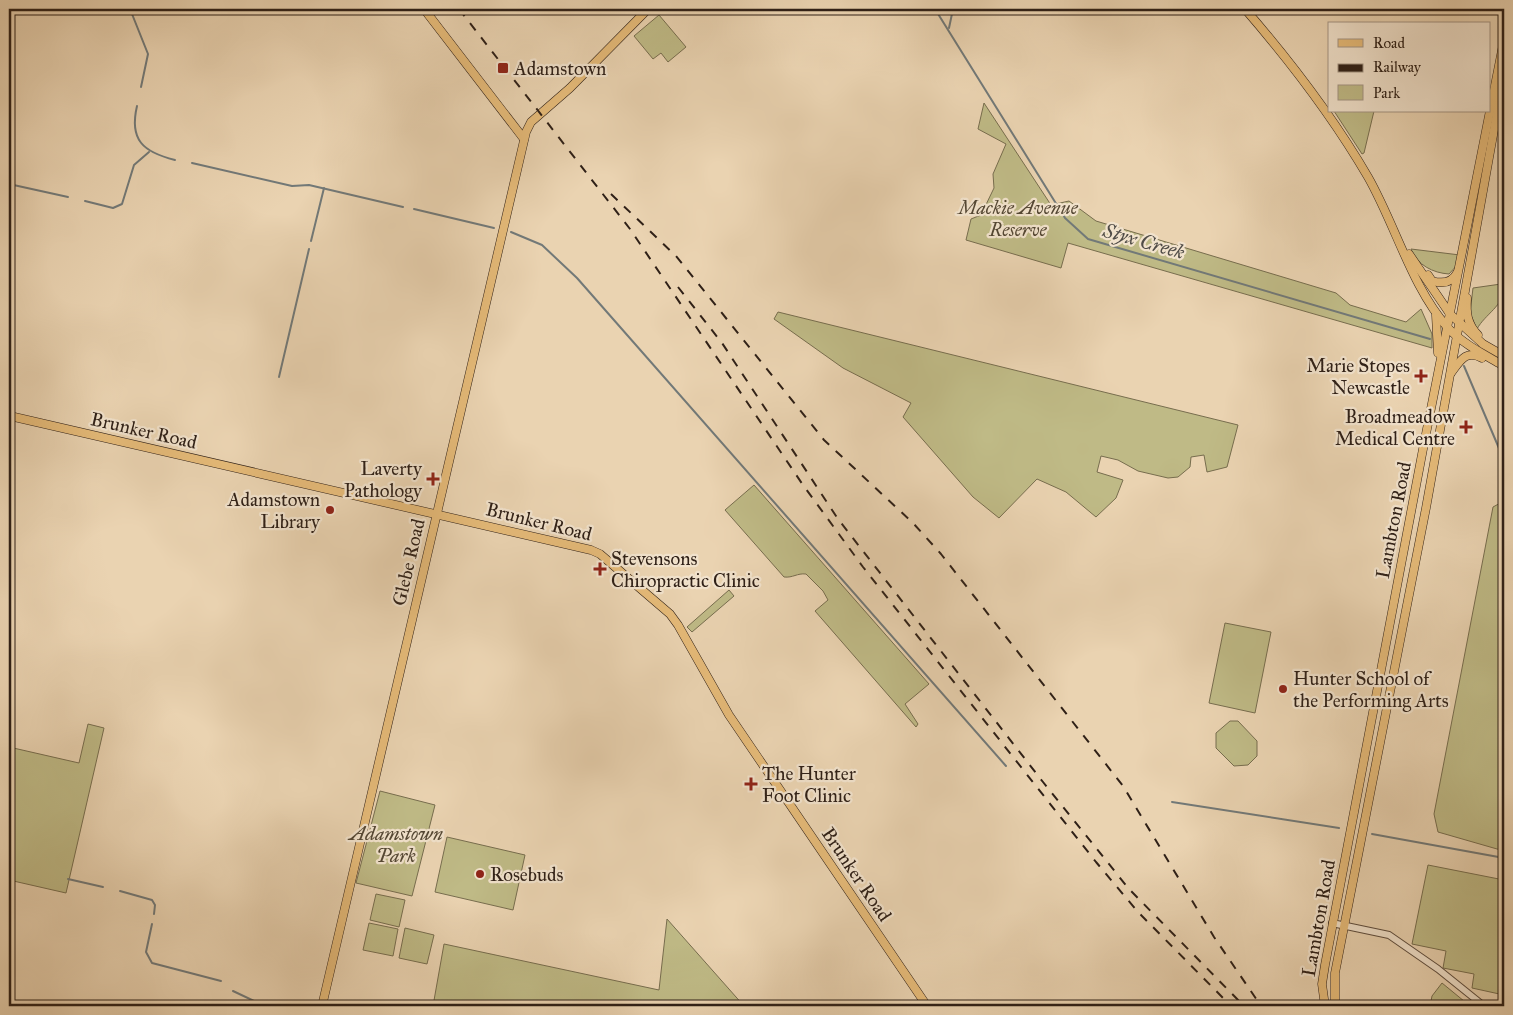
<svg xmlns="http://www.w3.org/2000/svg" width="1513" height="1015" font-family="'IM FELL Great Primer',serif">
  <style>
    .green { fill: #bfba86; stroke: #776d4e }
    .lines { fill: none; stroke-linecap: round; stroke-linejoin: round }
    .stream { stroke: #727978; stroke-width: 2 }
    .minor-casing { stroke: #5e4d3e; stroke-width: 8 }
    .major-casing { stroke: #2f2017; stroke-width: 9 }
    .minor { stroke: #f1e2cc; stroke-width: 6 }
    .major { stroke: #e5ba78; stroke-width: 8 }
    .rail { stroke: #2f2017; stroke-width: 2; stroke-dasharray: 9 9; stroke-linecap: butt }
    .poi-dot { fill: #8f2418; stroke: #f1e2cc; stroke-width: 2 }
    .labels { text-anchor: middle; stroke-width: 4.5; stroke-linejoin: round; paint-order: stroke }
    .poi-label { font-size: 19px; fill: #2f2017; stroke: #f1e2cc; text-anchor: start }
    .park-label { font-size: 19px; font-style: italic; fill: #534633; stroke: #f1e2cc }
    .street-label { font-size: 19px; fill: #2f2017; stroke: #f1e2cc }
    .water-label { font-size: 20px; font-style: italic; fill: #504c47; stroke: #f1e2cc }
  </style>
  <rect width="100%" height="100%" fill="#ead3b1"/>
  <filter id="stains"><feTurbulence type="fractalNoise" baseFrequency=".004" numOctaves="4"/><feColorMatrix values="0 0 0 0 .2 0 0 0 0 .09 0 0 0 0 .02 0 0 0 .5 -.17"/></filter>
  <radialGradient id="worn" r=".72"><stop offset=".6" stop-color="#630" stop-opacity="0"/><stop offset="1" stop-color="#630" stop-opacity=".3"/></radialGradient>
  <!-- green -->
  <g class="green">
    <polygon points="659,15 686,47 668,62 661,53 653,59 634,36"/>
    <polygon points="984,103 1051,205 1069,201 1096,221 1336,293 1350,305 1406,322 1421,309 1432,334 1432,348 1068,243 1061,268 966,240 971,219 981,215 994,188 993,174 1006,144 978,129"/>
    <polygon points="1334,111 1374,111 1364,153 1362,154"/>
    <path d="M1411 249 1460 255 1459 263 1449 274C1433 273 1417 265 1411 249Z"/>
    <path d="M1501 284 1504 287C1504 306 1485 314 1477 329L1470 313 1473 288Z"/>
    <polygon points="778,312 1238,425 1227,467 1207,472 1204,455 1191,457 1190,467 1178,477 1168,478 1138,471 1118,460 1101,456 1097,472 1123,480 1116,498 1096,517 1066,492 1037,479 999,518 973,497 903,417 911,403 843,368 774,319"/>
    <path d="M754 485 929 684 905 704 918 724 916 727 815 611 828 600 823 591 806 574C797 573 793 578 784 577L725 510Z"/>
    <polygon points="1504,501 1504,851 1438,832 1434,814 1493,507"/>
    <polygon points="729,590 734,596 692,632 687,627"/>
    <polygon points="1225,623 1271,632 1255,713 1209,703"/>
    <polygon points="1230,721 1238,721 1257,741 1257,756 1248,765 1234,766 1216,748 1216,733"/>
    <polygon points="88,724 104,728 66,893 9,880 9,747 79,763"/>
    <polygon points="380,791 435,805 412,896 356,883"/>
    <polygon points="447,837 525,855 513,910 435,892"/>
    <polygon points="1428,865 1504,880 1504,995 1472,988 1474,974 1443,968 1446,951 1412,944"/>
    <polygon points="376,894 405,900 399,927 370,920"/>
    <polygon points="667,919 744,1006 433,1006 444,944 659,990"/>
    <polygon points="369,923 398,929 393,956 363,950"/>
    <polygon points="405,928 434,935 427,964 399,958"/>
    <polygon points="1442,983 1470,1006 1430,1006 1432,996"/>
  </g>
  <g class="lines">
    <!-- stream -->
    <g class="stream">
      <polyline points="130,9 148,54 141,87"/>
      <polyline points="935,9 1065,218 1088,239 1430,339"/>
      <polyline points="949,28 953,9"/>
      <path d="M137 106C129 140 143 152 175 160"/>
      <polyline points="192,163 292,186 309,185 403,207"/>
      <polyline points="9,184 68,197"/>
      <polyline points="85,201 113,208 122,204 134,165 149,152"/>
      <polyline points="414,209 494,228"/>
      <polyline points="511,232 542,245 577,278 1006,766"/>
      <polyline points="311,241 324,188"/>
      <polyline points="1464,366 1504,460"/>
      <polyline points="279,377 309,249"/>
      <polyline points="1172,802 1339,828"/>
      <polyline points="1372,834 1504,858"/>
      <polyline points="68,879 103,887"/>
      <polyline points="120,891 152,900 155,905 154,914"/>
      <polyline points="152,924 146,952 152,963 221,981"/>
      <polyline points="233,991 265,1006"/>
    </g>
    <!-- minor casing -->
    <g class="minor-casing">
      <polyline id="minor" points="1332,923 1389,935 1438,969 1484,1006"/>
    </g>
    <!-- major casing -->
    <g class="major-casing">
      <g id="major">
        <polyline points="424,9 524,139"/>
        <path d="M1245 9C1290 61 1333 117 1368 177 1395 224 1412 288 1448 328 1463 344 1485 355 1504 366"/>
        <polyline points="1409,254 1450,314 1483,344 1504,356"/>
        <path d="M1428 275 1432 281C1443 284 1452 283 1457 273"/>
        <path d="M1467 298C1466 313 1467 324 1478 335"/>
        <polyline points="1436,315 1438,353"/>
        <path d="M1451 373C1460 361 1466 349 1482 358"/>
        <polyline points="10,416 591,550 600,554 670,614 678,625 729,715 927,1006"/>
        <polyline points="322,1006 526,132 531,122 570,88 648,9"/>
        <polyline points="1325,1006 1322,984 1325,965 1423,449 1504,40"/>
        <polyline points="1335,1006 1335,973 1426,508 1504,74"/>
      </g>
    </g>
    <!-- minor -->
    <use href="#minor" class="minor"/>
    <!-- major -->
    <use href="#major" class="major"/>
    <!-- rail -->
    <g class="rail">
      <polyline points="459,9 630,229 803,485 863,567 1096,862 1138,912 1231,1006"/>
      <polyline points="611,194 676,256 824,440 913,523 941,554 1123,786 1214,937 1261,1006"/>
      <polyline points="678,287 722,343 838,519 1043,782 1129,889 1244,1006"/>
    </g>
  </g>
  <!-- markers -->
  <g class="poi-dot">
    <rect x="497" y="62" width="12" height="12" rx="2.5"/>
    <path d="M1418.5 368.5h5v5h5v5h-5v5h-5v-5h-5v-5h5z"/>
    <path d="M1463.5 419.5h5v5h5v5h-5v5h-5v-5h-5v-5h5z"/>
    <path d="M430.5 471.5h5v5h5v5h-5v5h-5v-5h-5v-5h5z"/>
    <circle cx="330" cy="510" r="5"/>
    <path d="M597.5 561.5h5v5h5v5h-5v5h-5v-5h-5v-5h5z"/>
    <circle cx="1283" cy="689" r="5"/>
    <path d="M748.5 776.5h5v5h5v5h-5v5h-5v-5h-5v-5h5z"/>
    <circle cx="480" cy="874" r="5"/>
  </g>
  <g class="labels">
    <!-- poi labels -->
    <g class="poi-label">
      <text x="514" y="75">Adamstown</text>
      <text x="1410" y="372" text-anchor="end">Marie Stopes<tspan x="1410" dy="22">Newcastle</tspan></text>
      <text x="1455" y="423" text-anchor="end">Broadmeadow<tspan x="1455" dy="22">Medical Centre</tspan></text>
      <text x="422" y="475" text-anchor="end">Laverty<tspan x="422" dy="22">Pathology</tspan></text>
      <text x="320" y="506" text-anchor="end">Adamstown<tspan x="320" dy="22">Library</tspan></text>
      <text x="611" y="565">Stevensons<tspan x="611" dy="22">Chiropractic Clinic</tspan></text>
      <text x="1293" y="685">Hunter School of<tspan x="1293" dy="22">the Performing Arts</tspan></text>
      <text x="762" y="780">The Hunter<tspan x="762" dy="22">Foot Clinic</tspan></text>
      <text x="490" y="881">Rosebuds</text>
    </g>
    <!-- park labels -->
    <g class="park-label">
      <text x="1018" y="214">Mackie Avenue<tspan x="1018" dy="22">Reserve</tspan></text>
      <text x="396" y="840">Adamstown<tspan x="396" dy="22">Park</tspan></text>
    </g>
    <!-- street labels -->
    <g class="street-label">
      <text transform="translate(144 430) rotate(13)" y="7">Brunker Road</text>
      <text transform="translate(1393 520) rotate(-79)" y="7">Lambton Road</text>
      <text transform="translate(539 521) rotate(14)" y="7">Brunker Road</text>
      <text transform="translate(408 562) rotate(-77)" y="7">Glebe Road</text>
      <text transform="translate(857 874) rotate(56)" y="7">Brunker Road</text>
      <text transform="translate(1318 918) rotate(-80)" y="7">Lambton Road</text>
    </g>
    <!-- water labels -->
    <g class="water-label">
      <text transform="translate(1144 241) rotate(16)" y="7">Styx Creek</text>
    </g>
  </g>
  <!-- margin -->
  <rect width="1513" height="1015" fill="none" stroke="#ead3b1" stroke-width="30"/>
  <rect x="10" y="10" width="1493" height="995" fill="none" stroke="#2f2017" stroke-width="2.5"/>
  <rect x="15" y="15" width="1483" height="985" fill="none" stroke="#2f2017"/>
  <!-- legend -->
  <rect x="1328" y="22" width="162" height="90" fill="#f1e2cc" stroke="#a39484"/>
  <rect x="1338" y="39" width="25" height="8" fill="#e5ba78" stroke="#a39484"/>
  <text x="1373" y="48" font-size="15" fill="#2f2017">Road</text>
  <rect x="1338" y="64" width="25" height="8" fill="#2f2017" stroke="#a39484"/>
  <text x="1373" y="72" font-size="15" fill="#2f2017">Railway</text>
  <rect x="1338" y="85" width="25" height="15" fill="#bfba86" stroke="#a39484"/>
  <text x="1373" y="98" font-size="15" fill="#2f2017">Park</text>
  <rect width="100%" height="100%" filter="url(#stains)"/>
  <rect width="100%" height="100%" fill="url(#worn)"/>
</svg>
